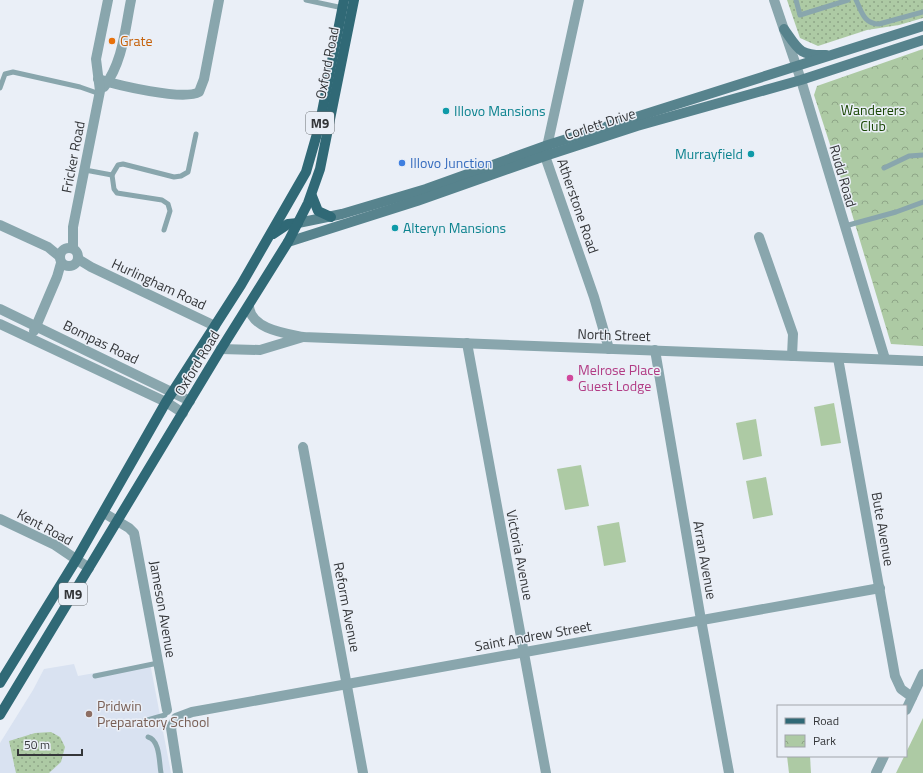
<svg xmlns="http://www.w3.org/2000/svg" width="923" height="773" font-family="'Titillium Web',sans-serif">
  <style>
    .built { fill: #d9e2f1 }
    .grass { fill: url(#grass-dots) }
    .park { fill: url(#park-crowns) }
    .pitch { fill: #adcaa4 }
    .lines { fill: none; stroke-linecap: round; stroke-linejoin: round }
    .lane { stroke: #89a6ad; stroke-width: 5 }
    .street { stroke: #89a6ad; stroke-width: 10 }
    .secondary { stroke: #57838d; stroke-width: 10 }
    .primary { stroke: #306976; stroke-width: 10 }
    .food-dot { fill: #e8710a; stroke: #eaeff7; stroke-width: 1.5 }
    .culture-dot { fill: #0f9aa8; stroke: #eaeff7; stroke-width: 1.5 }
    .shop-dot { fill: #3f7fe0; stroke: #eaeff7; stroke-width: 1.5 }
    .hotel-dot { fill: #d1479c; stroke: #eaeff7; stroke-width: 1.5 }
    .education-dot { fill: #8d6e63; stroke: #eaeff7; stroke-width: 1.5 }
    .labels { text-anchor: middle; stroke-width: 3; stroke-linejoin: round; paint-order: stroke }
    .shield { fill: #eaeff7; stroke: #6b6e72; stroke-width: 1 }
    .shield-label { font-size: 13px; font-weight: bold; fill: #343639 }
    .food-label { font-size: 14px; fill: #c56008; stroke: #eaeff7; text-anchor: start }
    .street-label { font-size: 14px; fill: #343639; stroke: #eaeff7 }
    .park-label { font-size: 14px; fill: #194603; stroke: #eaeff7 }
    .culture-label { font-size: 14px; fill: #0d838f; stroke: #eaeff7; text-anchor: start }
    .shop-label { font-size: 14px; fill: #366cbe; stroke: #eaeff7; text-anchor: start }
    .hotel-label { font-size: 14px; fill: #b23c85; stroke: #eaeff7; text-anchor: start }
    .education-label { font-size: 14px; fill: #785e54; stroke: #eaeff7; text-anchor: start }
  </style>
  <defs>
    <pattern id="grass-dots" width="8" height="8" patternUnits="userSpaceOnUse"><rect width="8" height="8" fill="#adcaa4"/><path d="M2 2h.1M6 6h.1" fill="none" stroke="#8ea587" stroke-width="1.8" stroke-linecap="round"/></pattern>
    <pattern id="park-crowns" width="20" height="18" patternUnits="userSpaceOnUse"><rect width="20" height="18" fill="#adcaa4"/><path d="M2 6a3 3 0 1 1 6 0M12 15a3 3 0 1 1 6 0" fill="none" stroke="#8ea587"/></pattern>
  </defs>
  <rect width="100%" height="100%" fill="#eaeff7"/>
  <!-- built -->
  <polygon class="built" points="150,663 171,773 0,773 0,743 33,690 44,669 74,664 78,676"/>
  <!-- grass -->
  <g class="grass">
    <polygon points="787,0 923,0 923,18 899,25 867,30 818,46 800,38"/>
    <polygon points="51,732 60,737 65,747 61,762 49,773 16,773 9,741 35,733"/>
  </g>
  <!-- park -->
  <polygon class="park" points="923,49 923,346 891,344 846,194 814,95 817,86"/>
  <!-- pitch -->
  <g class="pitch">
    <polygon points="834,403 841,443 821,446 814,407"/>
    <polygon points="756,419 762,456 743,460 736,423"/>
    <polygon points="581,465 589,506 565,510 557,469"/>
    <polygon points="766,477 773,515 753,519 746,481"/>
    <polygon points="619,522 626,562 604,566 597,526"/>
    <polygon points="923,718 923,773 896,773"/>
    <polygon points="787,756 810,756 811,773 789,773"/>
  </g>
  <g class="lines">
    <!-- lane -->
    <g class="lane">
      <polyline points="306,0 343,8"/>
      <polyline points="796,0 800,15 848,0"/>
      <path d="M856 0C862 12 864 24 879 24L923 12"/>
      <polyline points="0,88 5,74 13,72 80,87 100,94"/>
      <polyline points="884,168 909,156 923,155"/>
      <polyline points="85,170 112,175 118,165 123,164 174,177 181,176 188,172 196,134"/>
      <polyline points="112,175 114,189 117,193 162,200 168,204 170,211 164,230"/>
      <polyline points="845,226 896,212 923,202"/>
      <polyline points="95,676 158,663"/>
      <polyline points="144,721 165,715 167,710"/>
      <path d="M148 737C160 740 159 762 161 773"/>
    </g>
    <!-- street -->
    <g class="street">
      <polyline points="579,0 545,156 594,297 609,349"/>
      <polyline points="774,0 801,80 885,359"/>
      <path d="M98 79C117 85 183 101 199 92L204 79 219 0"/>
      <path d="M104 87C123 62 125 29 131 0"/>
      <polyline points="0,225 48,247 59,256"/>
      <polyline points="759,237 793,334 792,356"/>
      <circle cx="69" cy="257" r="9"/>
      <polyline points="73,248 73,227 100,91 96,59 108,0"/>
      <polyline points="78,259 91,267 215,326"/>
      <path d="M249 307C252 329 284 333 303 337L923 361"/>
      <polyline points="0,309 190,401"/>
      <polyline points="0,324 166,402 183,413"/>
      <polyline points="34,331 57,277 61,263"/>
      <polyline points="467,343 546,773"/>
      <polyline points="221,349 260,350 303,337"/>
      <polyline points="655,350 700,614 729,773"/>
      <polyline points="838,358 895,676 901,689 912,697"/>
      <polyline points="303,447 363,773"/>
      <polyline points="104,513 129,528 134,533 167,710"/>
      <polyline points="0,519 55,545 89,568"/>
      <polyline points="906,710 923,674"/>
      <polyline points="178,773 171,728 176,718 192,712 880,588"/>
      <polyline points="876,773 884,756"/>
    </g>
    <!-- secondary -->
    <g class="secondary">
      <path d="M784 29C798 49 799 56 826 55"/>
      <polyline points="298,223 342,214 426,189 548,145 923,26"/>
      <polyline points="288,242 417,201 545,156 637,126 801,80 923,40"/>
    </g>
    <!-- primary -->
    <g class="primary">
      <polyline points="312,196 318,211 331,217"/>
      <polyline points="273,234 288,224 298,223"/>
      <polyline points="0,683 76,560 166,402 241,285 306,172 319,127 344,0"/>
      <polyline points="0,715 221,349 288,242 308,203 320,169 354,0"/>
    </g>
  </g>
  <!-- markers -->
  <circle class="food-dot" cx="112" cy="41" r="4"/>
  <g class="culture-dot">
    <circle cx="446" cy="111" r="4"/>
    <circle cx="751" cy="154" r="4"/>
    <circle cx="395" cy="228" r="4"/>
  </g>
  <circle class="shop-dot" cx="402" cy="163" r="4"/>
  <circle class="hotel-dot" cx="570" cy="378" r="4"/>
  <circle class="education-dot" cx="89" cy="714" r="4"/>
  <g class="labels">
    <!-- shield labels -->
    <g class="shield">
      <rect x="306" y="112" width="28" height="22" rx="3"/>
      <rect x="59" y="583" width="28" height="22" rx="3"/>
    </g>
    <g class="shield-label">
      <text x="320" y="128">M9</text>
      <text x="73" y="599">M9</text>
    </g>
    <!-- food labels -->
    <g class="food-label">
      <text x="120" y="46">Grate</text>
    </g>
    <!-- street labels -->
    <g class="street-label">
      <text transform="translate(327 63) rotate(-79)" y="5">Oxford Road</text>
      <text transform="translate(600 124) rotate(-18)" y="5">Corlett Drive</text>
      <text transform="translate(73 157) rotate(-79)" y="5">Fricker Road</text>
      <text transform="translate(843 176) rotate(74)" y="5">Rudd Road</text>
      <text transform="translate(578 206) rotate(71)" y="5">Atherstone Road</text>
      <text transform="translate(159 284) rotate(25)" y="5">Hurlingham Road</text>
      <text transform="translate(614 335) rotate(2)" y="5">North Street</text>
      <text transform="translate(101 342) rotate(26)" y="5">Bompas Road</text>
      <text transform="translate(197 363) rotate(-59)" y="5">Oxford Road</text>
      <text transform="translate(45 527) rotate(28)" y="5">Kent Road</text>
      <text transform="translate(883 529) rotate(80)" y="5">Bute Avenue</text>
      <text transform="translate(520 555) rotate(79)" y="5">Victoria Avenue</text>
      <text transform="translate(705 560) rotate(80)" y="5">Arran Avenue</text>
      <text transform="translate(347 607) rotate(79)" y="5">Reform Avenue</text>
      <text transform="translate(163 609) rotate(80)" y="5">Jameson Avenue</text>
      <text transform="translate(533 636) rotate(-10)" y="5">Saint Andrew Street</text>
    </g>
    <!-- park labels -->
    <g class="park-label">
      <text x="873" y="115">Wanderers<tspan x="873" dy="16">Club</tspan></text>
    </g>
    <!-- culture labels -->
    <g class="culture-label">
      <text x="454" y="116">Illovo Mansions</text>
      <text x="743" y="159" text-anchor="end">Murrayfield</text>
      <text x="403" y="233">Alteryn Mansions</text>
    </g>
    <!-- shop labels -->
    <g class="shop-label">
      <text x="410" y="168">Illovo Junction</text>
    </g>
    <!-- hotel labels -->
    <g class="hotel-label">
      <text x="578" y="375">Melrose Place<tspan x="578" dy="16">Guest Lodge</tspan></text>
    </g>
    <!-- education labels -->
    <g class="education-label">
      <text x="97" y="711">Pridwin<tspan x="97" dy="16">Preparatory School</tspan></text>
    </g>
  </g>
  <!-- legend -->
  <rect x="777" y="705" width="130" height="52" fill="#eaeff7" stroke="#a1a5ab"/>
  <rect x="785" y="718" width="20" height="6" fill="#306976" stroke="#a1a5ab"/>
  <text x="813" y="725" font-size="12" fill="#343639">Road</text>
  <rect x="785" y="735" width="20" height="12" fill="url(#park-crowns)" stroke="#a1a5ab"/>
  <text x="813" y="745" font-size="12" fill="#343639">Park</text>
  <!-- scale -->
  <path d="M18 749v6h64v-6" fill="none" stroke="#343639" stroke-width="2"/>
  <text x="24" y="749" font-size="12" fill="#343639" stroke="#eaeff7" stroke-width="3" paint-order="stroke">50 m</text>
</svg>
